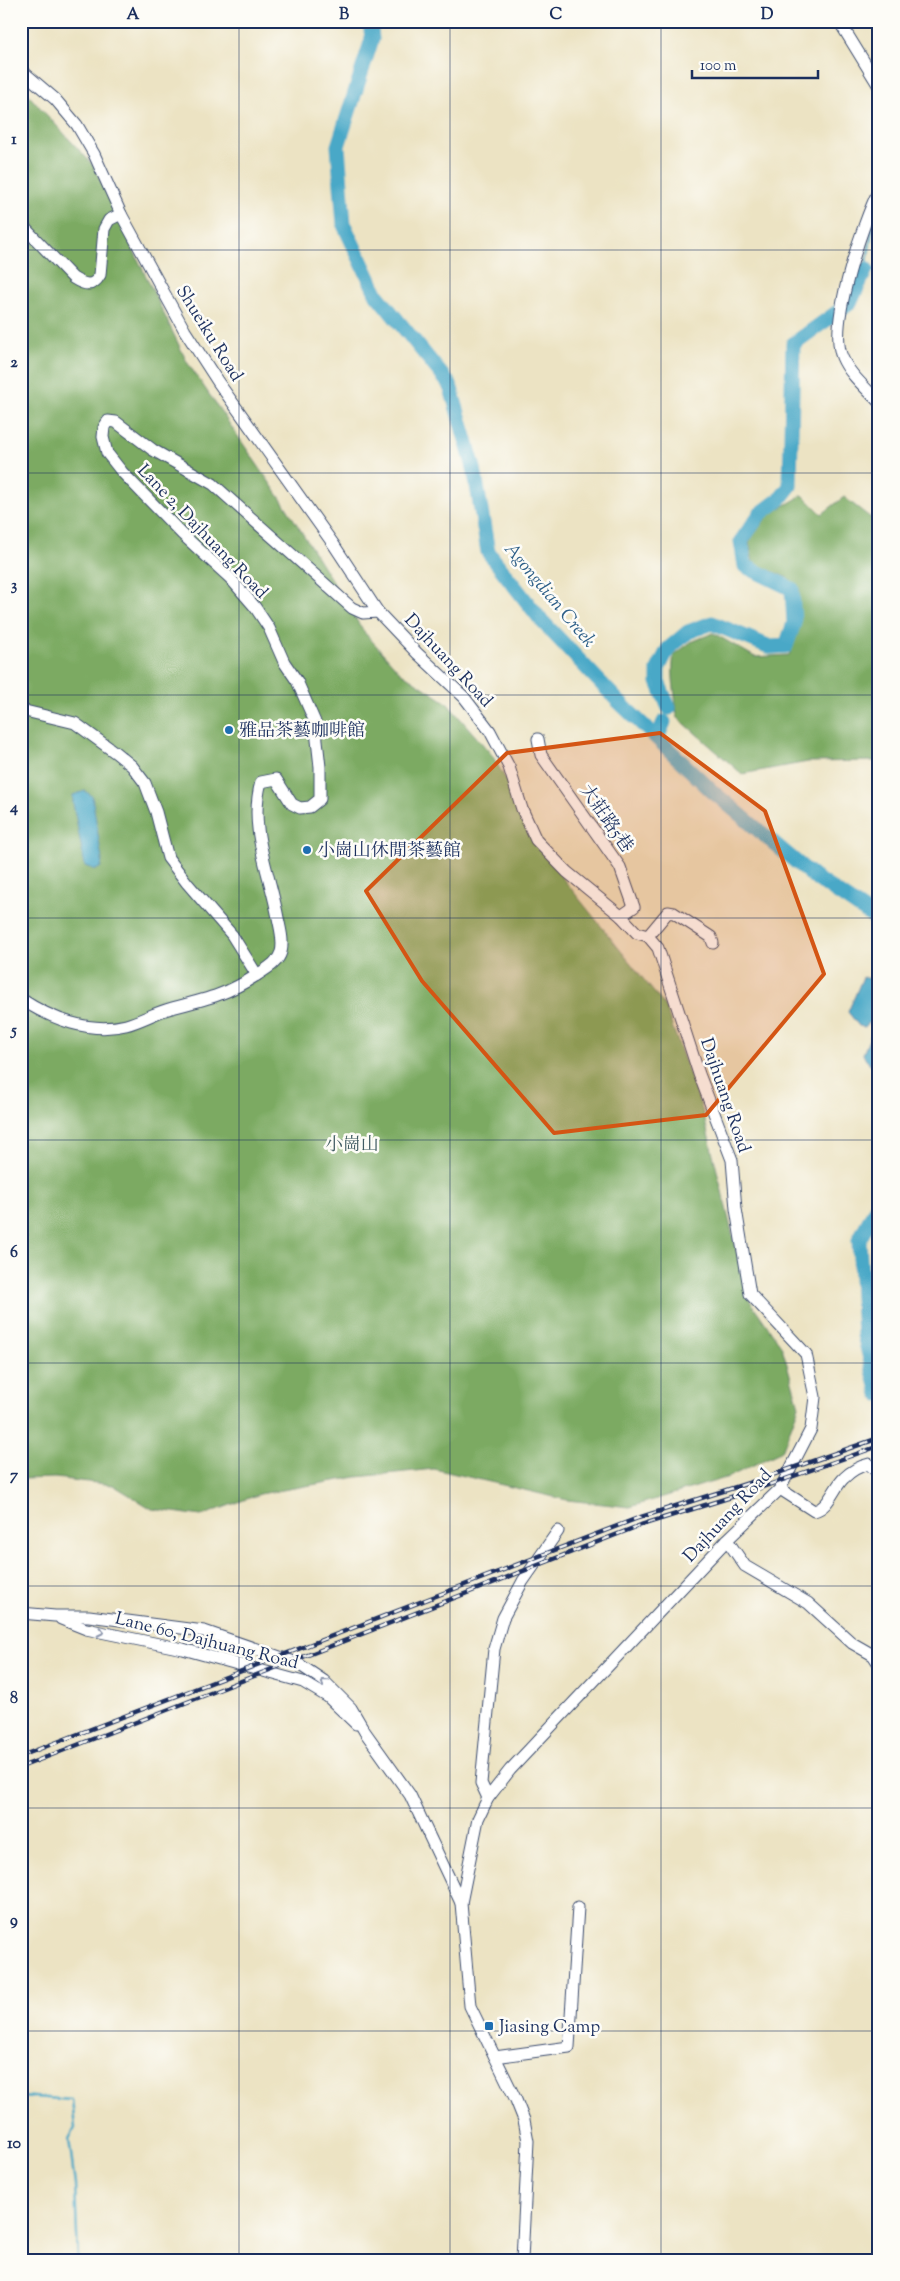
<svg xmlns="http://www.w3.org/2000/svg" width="900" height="2281" font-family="'Sorts Mill Goudy','Noto Serif TC',serif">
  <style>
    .forest { fill: #7baa62; stroke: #4b6c60 }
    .water { fill: #48a8c7; stroke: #326c92 }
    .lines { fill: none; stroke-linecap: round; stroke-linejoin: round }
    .stream { stroke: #48a8c7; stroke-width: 2.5 }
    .river { stroke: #48a8c7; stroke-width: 15 }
    .minor-casing { stroke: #3a4a6d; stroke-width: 13 }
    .minor { stroke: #fff; stroke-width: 11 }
    .rail-casing { stroke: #1b2f5e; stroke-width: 4.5 }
    .rail { stroke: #fdfcf7; stroke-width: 2.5; stroke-dasharray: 8; stroke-linecap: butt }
    .oneway { stroke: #8d97ae }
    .marked { fill: #d45514; fill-opacity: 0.2; stroke: #d45514; stroke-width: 4; stroke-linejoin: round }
    .grid { fill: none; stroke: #1b2f5e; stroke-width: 1; stroke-opacity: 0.55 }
    .poi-dot { fill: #1f6fb2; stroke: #fdfcf7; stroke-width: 2 }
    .labels { text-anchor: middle; stroke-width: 5; stroke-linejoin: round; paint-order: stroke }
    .street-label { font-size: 18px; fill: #1b2f5e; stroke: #fdfcf7 }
    .poi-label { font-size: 18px; fill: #1b2f5e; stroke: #fdfcf7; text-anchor: start }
    .park-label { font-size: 18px; fill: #415c63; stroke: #fdfcf7 }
    .water-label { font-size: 19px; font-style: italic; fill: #2d5f88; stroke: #fdfcf7 }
    .neatline { fill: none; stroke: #1b2f5e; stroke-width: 2 }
    .grid-label { font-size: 16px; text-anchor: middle; font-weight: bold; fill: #1b2f5e }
  </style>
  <rect width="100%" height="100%" fill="#fdfcf7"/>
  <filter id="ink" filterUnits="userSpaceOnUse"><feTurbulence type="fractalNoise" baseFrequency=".02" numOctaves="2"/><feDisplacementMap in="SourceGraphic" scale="10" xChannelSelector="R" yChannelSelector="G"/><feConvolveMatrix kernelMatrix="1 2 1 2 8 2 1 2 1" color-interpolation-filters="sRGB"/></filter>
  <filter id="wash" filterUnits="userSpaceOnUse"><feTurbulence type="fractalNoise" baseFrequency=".0096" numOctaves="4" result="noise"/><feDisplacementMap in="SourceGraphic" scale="20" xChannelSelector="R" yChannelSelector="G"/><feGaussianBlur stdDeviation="1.12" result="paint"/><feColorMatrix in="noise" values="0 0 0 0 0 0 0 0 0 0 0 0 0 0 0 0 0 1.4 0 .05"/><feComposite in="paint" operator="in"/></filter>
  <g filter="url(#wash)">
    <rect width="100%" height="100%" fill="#ece3c3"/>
    <!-- forest -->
    <g class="forest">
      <polygon points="21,87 93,165 187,362 283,502 364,632 400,672 446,702 492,755 561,876 665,1006 702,1109 748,1298 782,1347 799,1406 782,1451 729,1477 630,1507 567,1500 434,1469 357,1477 260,1494 201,1516 152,1509 113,1485 55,1478 21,1479"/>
      <path d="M803 495 822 514 844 497 871 518 879 508V761L808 762 742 774 677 717C676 696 670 675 674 655L691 642 713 633 755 657 789 655C799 633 800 612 799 588L788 578 753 563 749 542 768 515Z"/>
    </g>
    <!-- water -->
    <g class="water">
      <polygon points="85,791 92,796 102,860 101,867 96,870 85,866 73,803 73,795"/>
      <polygon points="863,977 879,982 879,1011 865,1027 859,1026 848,1012"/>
      <polygon points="879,1022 879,1072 866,1060 863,1054 872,1032"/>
    </g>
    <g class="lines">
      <!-- stream -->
      <g class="stream">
        <polyline points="879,218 872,229 866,269 879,270"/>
        <polyline points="21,2096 72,2100 75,2128 69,2139 75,2185 78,2260"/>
      </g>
      <!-- river -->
      <g class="river">
        <polyline points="370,21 372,39 338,146 344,225 377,295 450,385 474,468 488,552 541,620 618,701 712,791 814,877 879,921"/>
        <polyline points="669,708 658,682 658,669 668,649 688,632 712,623 770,647 786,646 794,623 792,589 745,566 741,541 760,514 780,499 790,486 793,344 850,303 866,269"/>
        <polyline points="657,738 664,722"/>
        <polyline points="879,1202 859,1240 864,1335 879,1394"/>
      </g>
    </g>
  </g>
  <g filter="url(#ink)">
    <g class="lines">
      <!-- minor casing -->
      <g class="minor-casing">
        <g id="minor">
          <polyline points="839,21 879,86"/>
          <polyline points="21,70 55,99 77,125 94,154 121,214 185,331 218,382 334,545 378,612 417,653 464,697 490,731 509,767 522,809 536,840 567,872 621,916 637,933 648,936 658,948 699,1074 732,1160 736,1209 750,1294 806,1354 815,1397 811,1429 780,1489 727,1540 510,1770 488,1798 478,1819 461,1903 470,2006 516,2100 524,2120 528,2141 522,2260"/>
          <path d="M879 190C863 222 828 324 842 357 849 374 866 388 879 402"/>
          <path d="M21 224 73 278C84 285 93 288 100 275L104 229 109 220 121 214"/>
          <path d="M21 710 75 723 116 753 132 766 145 783 156 812 168 858 187 883 232 935 257 975C266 969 278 963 281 952 284 941 280 928 278 918 270 873 248 828 261 782L276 779 292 804 300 808 310 807 320 799V767L315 722 297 681 284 662 269 628 255 607 230 578 182 534 122 472 107 453 103 437 104 427 108 421 116 422 153 450 213 484 352 608 363 613 378 612"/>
          <polyline points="538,739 541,755 620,867 634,907 621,916"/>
          <polyline points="648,936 668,912 674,913 711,937 713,943"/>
          <path d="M21 999C51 1019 90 1034 126 1025 141 1021 156 1012 172 1008 207 999 226 995 257 975"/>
          <path d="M780 1489 814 1511C829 1508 834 1487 844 1478 851 1471 860 1466 869 1464L879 1474"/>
          <polyline points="727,1540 745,1566 808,1603 852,1643 873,1655 879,1664"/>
          <polyline points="21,1613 55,1616 89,1616 204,1631 297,1663 324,1681 351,1708 365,1732 410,1795 461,1903"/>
          <polyline points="61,1619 86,1629 183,1649 303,1682 328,1697 356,1724"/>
          <polyline points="488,1798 481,1783 494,1649 503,1618 523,1581 558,1531"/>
          <polyline points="495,2057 569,2047 578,1907"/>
        </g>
      </g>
      <!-- minor -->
      <use href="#minor" class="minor"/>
      <!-- rail casing -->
      <g class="rail-casing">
        <g id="rail">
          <polyline points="21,1756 638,1518 755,1481 879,1438"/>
          <polyline points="21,1767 641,1525 757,1489 879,1446"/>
        </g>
      </g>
      <!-- rail -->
      <use href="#rail" class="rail"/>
    </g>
    <!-- one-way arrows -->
    <defs><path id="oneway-chevron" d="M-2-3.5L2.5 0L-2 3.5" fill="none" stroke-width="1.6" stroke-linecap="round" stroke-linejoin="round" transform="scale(1.25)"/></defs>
    <g class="oneway">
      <use href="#oneway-chevron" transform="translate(101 1632) rotate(12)"/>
      <use href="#oneway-chevron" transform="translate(324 1682) rotate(-140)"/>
    </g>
  </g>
  <!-- marked area -->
  <path class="marked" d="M660 733 765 811 824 974 706 1115 554 1133 422 981 366 891 507 753Z"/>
  <!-- grid -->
  <path class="grid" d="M239 21V2260M450 21V2260M661 21V2260M21 250H879M21 473H879M21 695H879M21 918H879M21 1140H879M21 1363H879M21 1586H879M21 1808H879M21 2031H879"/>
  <!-- markers -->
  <g class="poi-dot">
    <circle cx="229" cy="730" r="5"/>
    <circle cx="307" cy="850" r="5"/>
    <rect x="484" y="2021" width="10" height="10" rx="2.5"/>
  </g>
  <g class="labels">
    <!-- street labels -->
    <g class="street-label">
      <text transform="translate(210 333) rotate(58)" y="6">Shueiku Road</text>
      <text transform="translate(203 531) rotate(46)" y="6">Lane 2, Dajhuang Road</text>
      <text transform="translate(449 660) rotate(47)" y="6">Dajhuang Road</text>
      <text transform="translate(607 818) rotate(55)" y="6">大莊路5巷</text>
      <text transform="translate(726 1095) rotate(71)" y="6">Dajhuang Road</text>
      <text transform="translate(727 1515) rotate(-47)" y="6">Dajhuang Road</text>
      <text transform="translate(207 1640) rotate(14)" y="6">Lane 60, Dajhuang Road</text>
    </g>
    <!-- poi labels -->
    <g class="poi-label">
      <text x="239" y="736">雅品茶藝咖啡館</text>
      <text x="317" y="856">小崗山休閒茶藝館</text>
      <text x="499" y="2032">Jiasing Camp</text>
    </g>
    <!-- park labels -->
    <g class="park-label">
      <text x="352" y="1150">小崗山</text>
    </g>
    <!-- water labels -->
    <g class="water-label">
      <text transform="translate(551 594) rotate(50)" y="7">Agongdian Creek</text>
    </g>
  </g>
  <!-- margin -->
  <rect width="900" height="2281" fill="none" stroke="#fdfcf7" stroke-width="55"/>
  <!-- scale -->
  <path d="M692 70v8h126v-8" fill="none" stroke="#1b2f5e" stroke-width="2.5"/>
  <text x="700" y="70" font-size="15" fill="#1b2f5e" stroke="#fdfcf7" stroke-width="4" paint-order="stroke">100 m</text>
  <rect x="28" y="28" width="844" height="2226" class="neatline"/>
  <g class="grid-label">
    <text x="133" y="19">A</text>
    <text x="344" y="19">B</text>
    <text x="556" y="19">C</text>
    <text x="767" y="19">D</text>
    <text x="14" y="144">1</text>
    <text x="14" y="367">2</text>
    <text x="14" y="590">3</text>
    <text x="14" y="812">4</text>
    <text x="14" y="1035">5</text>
    <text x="14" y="1257">6</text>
    <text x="14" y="1480">7</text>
    <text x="14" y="1703">8</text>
    <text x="14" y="1925">9</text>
    <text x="14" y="2148">10</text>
  </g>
</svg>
